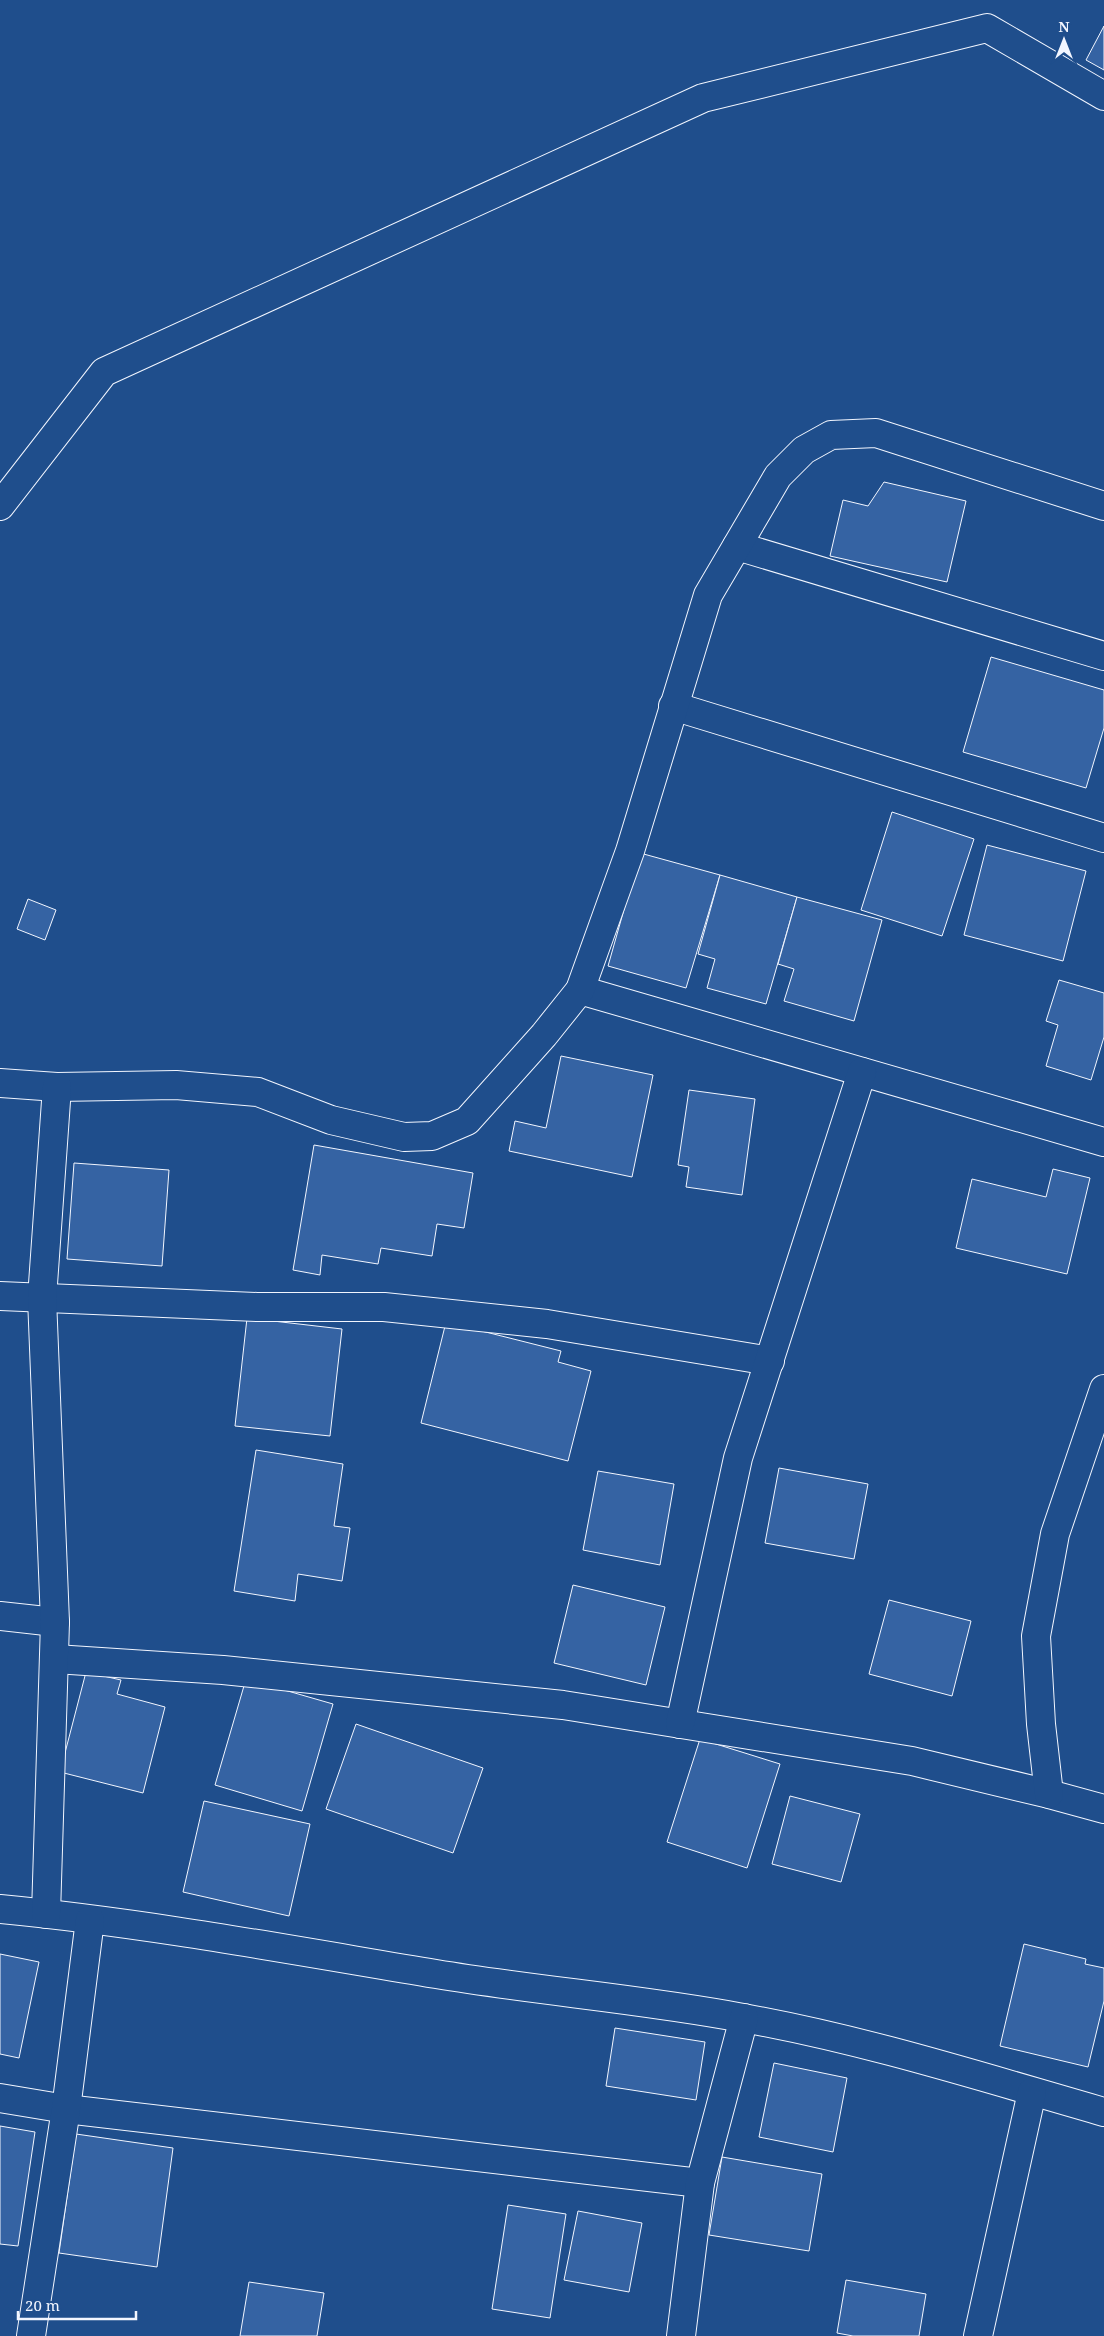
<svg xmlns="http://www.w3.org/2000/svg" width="1104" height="2336" font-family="'Noto Serif',serif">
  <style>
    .building { fill: #3563a3; stroke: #f2f6ff }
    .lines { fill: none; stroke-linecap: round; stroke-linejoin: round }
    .minor-casing { stroke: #f2f6ff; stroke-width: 30 }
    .minor { stroke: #1f4e8c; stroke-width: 28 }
  </style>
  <rect width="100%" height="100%" fill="#1f4e8c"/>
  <!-- building -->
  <g class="building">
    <polygon points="1104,26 1104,70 1086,60"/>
    <polygon points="884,482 966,501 947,582 830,556 843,500 868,506"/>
    <polygon points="991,657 1104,690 1104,728 1086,788 963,752"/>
    <polygon points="892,812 974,839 942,936 861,910"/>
    <polygon points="987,845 1086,871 1063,961 964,935"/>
    <polygon points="640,853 720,875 686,988 608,966"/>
    <polygon points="720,875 797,897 766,1004 707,988 715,959 698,954"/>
    <polygon points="797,897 882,920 854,1021 784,1001 794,969 778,964"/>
    <polygon points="28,899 56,910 45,940 17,929"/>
    <polygon points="1059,980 1104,993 1104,1037 1091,1080 1046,1066 1058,1025 1046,1021"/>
    <polygon points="561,1056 653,1075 632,1177 509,1151 515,1121 546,1128"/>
    <polygon points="689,1090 755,1099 742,1195 686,1187 689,1167 678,1165"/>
    <polygon points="314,1145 473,1173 464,1228 437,1224 432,1256 381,1248 378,1264 322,1255 320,1275 293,1270"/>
    <polygon points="74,1163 169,1170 162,1266 67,1259"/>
    <polygon points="1053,1169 1090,1178 1067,1274 956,1248 972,1179 1046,1197"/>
    <polygon points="247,1318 342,1329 330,1436 235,1426"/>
    <polygon points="446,1322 561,1351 558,1362 591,1371 568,1461 421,1423"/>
    <polygon points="256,1450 343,1464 334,1526 350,1528 342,1581 298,1574 295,1601 234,1591"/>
    <polygon points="779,1468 868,1484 854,1559 765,1543"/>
    <polygon points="598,1471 674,1484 660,1565 583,1550"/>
    <polygon points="573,1585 665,1607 646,1685 554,1663"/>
    <polygon points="889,1600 971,1621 952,1696 869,1674"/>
    <polygon points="86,1672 121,1680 117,1694 165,1707 143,1793 60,1772"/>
    <polygon points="246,1679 333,1704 302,1811 215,1785"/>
    <polygon points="356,1724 483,1768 453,1853 326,1809"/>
    <polygon points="700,1739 780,1764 747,1868 667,1842"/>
    <polygon points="790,1796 860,1814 841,1882 772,1864"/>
    <polygon points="204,1801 310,1824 289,1916 183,1892"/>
    <polygon points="1024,1944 1086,1959 1085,1964 1104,1968 1104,2001 1088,2067 1000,2046"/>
    <polygon points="0,1954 39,1962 19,2058 0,2054"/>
    <polygon points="615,2028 705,2042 696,2100 606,2086"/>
    <polygon points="774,2063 847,2078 833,2152 759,2137"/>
    <polygon points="0,2126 35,2132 18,2246 0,2244"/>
    <polygon points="76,2134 173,2148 157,2267 59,2253"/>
    <polygon points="722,2157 822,2174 809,2251 709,2235"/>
    <polygon points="508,2205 566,2214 550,2318 492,2309"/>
    <polygon points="578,2211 642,2223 629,2292 564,2280"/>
    <polygon points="846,2280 926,2294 919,2336 853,2336 837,2333"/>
    <polygon points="249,2282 324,2293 317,2336 240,2336"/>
  </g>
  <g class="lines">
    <!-- minor casing -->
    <g class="minor-casing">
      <g id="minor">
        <polyline points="0,506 104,372 703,98 987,28 1104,96"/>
        <polyline points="737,546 1104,656"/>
        <polyline points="673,706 1104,838"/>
        <polyline points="580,990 1104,1142"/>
        <polyline points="0,1083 57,1087 176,1085 258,1092 331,1120 404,1137 432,1136 467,1121 544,1035 580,990 630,851 708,595 778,476 804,450 831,435 876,433 1104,506"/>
        <polyline points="0,1296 257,1307 384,1307 547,1324 770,1361"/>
        <polyline points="0,1616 55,1622"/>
        <polyline points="55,1659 223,1670 563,1705 912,1761 1049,1794 1104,1809"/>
        <polyline points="680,1724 738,1458 862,1072"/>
        <polyline points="1049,1794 1041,1724 1036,1636 1055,1534 1104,1389"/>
        <path d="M0 1909C146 1923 291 1950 436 1974 538 1991 642 1999 743 2018 866 2040 985 2078 1104 2112"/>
        <polyline points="46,1914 55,1622 42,1298 57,1087"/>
        <polyline points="0,2098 66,2109 700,2183"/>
        <polyline points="31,2336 66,2109 90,1920"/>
        <polyline points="681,2336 700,2183 744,2018"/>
        <polyline points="978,2336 1032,2092"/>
      </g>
    </g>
    <!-- minor -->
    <use href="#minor" class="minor"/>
  </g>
  <!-- north arrow -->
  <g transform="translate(1064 40)" stroke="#1f4e8c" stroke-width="4" paint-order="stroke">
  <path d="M0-4L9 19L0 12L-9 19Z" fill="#f2f6ff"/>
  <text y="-8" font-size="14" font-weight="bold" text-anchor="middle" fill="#f2f6ff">N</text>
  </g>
  <!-- scale -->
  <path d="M18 2311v8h118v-8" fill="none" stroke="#f2f6ff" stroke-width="2.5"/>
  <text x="25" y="2311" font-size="15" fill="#f2f6ff" stroke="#1f4e8c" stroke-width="4" paint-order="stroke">20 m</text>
</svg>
